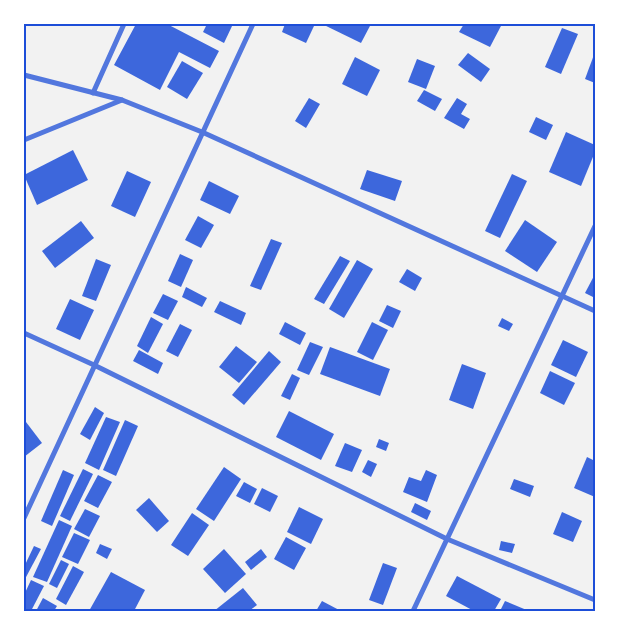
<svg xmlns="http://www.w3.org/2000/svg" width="619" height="635" font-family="Rubik,sans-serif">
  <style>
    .building { fill: #3d67dc }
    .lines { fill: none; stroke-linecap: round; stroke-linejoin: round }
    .minor { stroke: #5277de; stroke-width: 5 }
    .neatline { fill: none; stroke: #1d4ed8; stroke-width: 2 }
  </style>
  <rect width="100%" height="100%" fill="#f2f2f2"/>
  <!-- building -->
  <g class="building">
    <polygon points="136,24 167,24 219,51 210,68 179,52 160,90 114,65"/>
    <polygon points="207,24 233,24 224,43 203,32"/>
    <polygon points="285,24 310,24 314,26 306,43 282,32"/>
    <polygon points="322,24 371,24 361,43"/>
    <polygon points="464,24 502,24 490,47 459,32"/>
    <polygon points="562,28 578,34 561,74 545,67"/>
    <polygon points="595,52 595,83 585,79"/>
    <polygon points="468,53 490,69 481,82 458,65"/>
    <polygon points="355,57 380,70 367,96 342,84"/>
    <polygon points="417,59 435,66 426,89 408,82"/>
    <polygon points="182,61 203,73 187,99 167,87"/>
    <polygon points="424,90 442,99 435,111 417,101"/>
    <polygon points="309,98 320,104 306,128 295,121"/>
    <polygon points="457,98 467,104 461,114 470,119 464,129 444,118"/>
    <polygon points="536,117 553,125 546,140 529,132"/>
    <polygon points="566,132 595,145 595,152 581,186 549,172"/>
    <polygon points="73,150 88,180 37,205 24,175"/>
    <polygon points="367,170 402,181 395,201 360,189"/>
    <polygon points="127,171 151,182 135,217 111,206"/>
    <polygon points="512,174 527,181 500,238 485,231"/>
    <polygon points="209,181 239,196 230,214 200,200"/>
    <polygon points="198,216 214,225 201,248 185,240"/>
    <polygon points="525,220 557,242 537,272 505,251"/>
    <polygon points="81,221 94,238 55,268 42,251"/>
    <polygon points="271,239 282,243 261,290 250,286"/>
    <polygon points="180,254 193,260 181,287 168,281"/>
    <polygon points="340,256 350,261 324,304 314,299"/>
    <polygon points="96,259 111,265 96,301 82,296"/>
    <polygon points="357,260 373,269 344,318 329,309"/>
    <polygon points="407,269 422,278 415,291 399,282"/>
    <polygon points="595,274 595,298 585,293"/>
    <polygon points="186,287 207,298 202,307 182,297"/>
    <polygon points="163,294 178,301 168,320 153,313"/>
    <polygon points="70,299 94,310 80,340 56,329"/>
    <polygon points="220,301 246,313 241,325 214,312"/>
    <polygon points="387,305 401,311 393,328 379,321"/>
    <polygon points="151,317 163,324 148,353 137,346"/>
    <polygon points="502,318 513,324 509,331 498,326"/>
    <polygon points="285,322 306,333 300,345 279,334"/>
    <polygon points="372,322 388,330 373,360 357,352"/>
    <polygon points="180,324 192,330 178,357 166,351"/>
    <polygon points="563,340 588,352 576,377 551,365"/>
    <polygon points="310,342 323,347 309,375 297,370"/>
    <polygon points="236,346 257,362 239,383 219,367"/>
    <polygon points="330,347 390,369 380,396 320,374"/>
    <polygon points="139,350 163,363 158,374 133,361"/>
    <polygon points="269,351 281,362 244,405 232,395"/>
    <polygon points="462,364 486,373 473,409 449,400"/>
    <polygon points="550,371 575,383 564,405 540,393"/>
    <polygon points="292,374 300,378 290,400 281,396"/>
    <polygon points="95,407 104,413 90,440 80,434"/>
    <polygon points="289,411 334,434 321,460 276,437"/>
    <polygon points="106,417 120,422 99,470 85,463"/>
    <polygon points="125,420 138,426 116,476 103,470"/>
    <polygon points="26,422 42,443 24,457 24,424"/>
    <polygon points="379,439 389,443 386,451 376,447"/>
    <polygon points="345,443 362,450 352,472 335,466"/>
    <polygon points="587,457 595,461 595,497 574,488"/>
    <polygon points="368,460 377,464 371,477 362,472"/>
    <polygon points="224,467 241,479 214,521 196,509"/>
    <polygon points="83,469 93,474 70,521 60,516"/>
    <polygon points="63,470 74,475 52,526 41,521"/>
    <polygon points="426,470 437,475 427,502 403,492 409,477 421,481"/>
    <polygon points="98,475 112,482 98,508 84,501"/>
    <polygon points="514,479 534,486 530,497 510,489"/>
    <polygon points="244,482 257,489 250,503 236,496"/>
    <polygon points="262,488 278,496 270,512 254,504"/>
    <polygon points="149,498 169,521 157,532 136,510"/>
    <polygon points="415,503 431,511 427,520 411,512"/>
    <polygon points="299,507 323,519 311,544 287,532"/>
    <polygon points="85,509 100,516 89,537 74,529"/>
    <polygon points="562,512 582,521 573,542 553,534"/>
    <polygon points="192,513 209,525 188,556 171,545"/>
    <polygon points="59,520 72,526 47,582 33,577"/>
    <polygon points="74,533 90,540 78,564 62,557"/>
    <polygon points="286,537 306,548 294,570 274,559"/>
    <polygon points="501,541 515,544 512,553 499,550"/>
    <polygon points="100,544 112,549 107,559 96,553"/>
    <polygon points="34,546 41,549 25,579 24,567"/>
    <polygon points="224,549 246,574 225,593 203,569"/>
    <polygon points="261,549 267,557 251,570 245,562"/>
    <polygon points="61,560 69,564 57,588 49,584"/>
    <polygon points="383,563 397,568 383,605 369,600"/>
    <polygon points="73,566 84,572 66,605 56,599"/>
    <polygon points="111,572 145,590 134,611 89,611"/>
    <polygon points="457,576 501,599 494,611 474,611 446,596"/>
    <polygon points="31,580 44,586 31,611 24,611 24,595"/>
    <polygon points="243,588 257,605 249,611 214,611"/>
    <polygon points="43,598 57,606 54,611 36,611"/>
    <polygon points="322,601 341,611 316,611"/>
    <polygon points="505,601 529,611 500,611"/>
  </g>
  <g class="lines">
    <!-- minor -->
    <g class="minor">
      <polyline points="24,75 122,100 202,132 595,311"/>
      <polyline points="93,93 124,24"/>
      <polyline points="24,140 122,100"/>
      <polyline points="24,333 94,365 447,539 595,600"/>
      <polyline points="24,518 253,24"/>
      <polyline points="413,611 595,226"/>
    </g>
  </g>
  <!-- border -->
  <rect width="619" height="635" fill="none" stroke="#ffffff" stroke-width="50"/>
  <rect x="25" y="25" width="569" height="585" class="neatline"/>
</svg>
